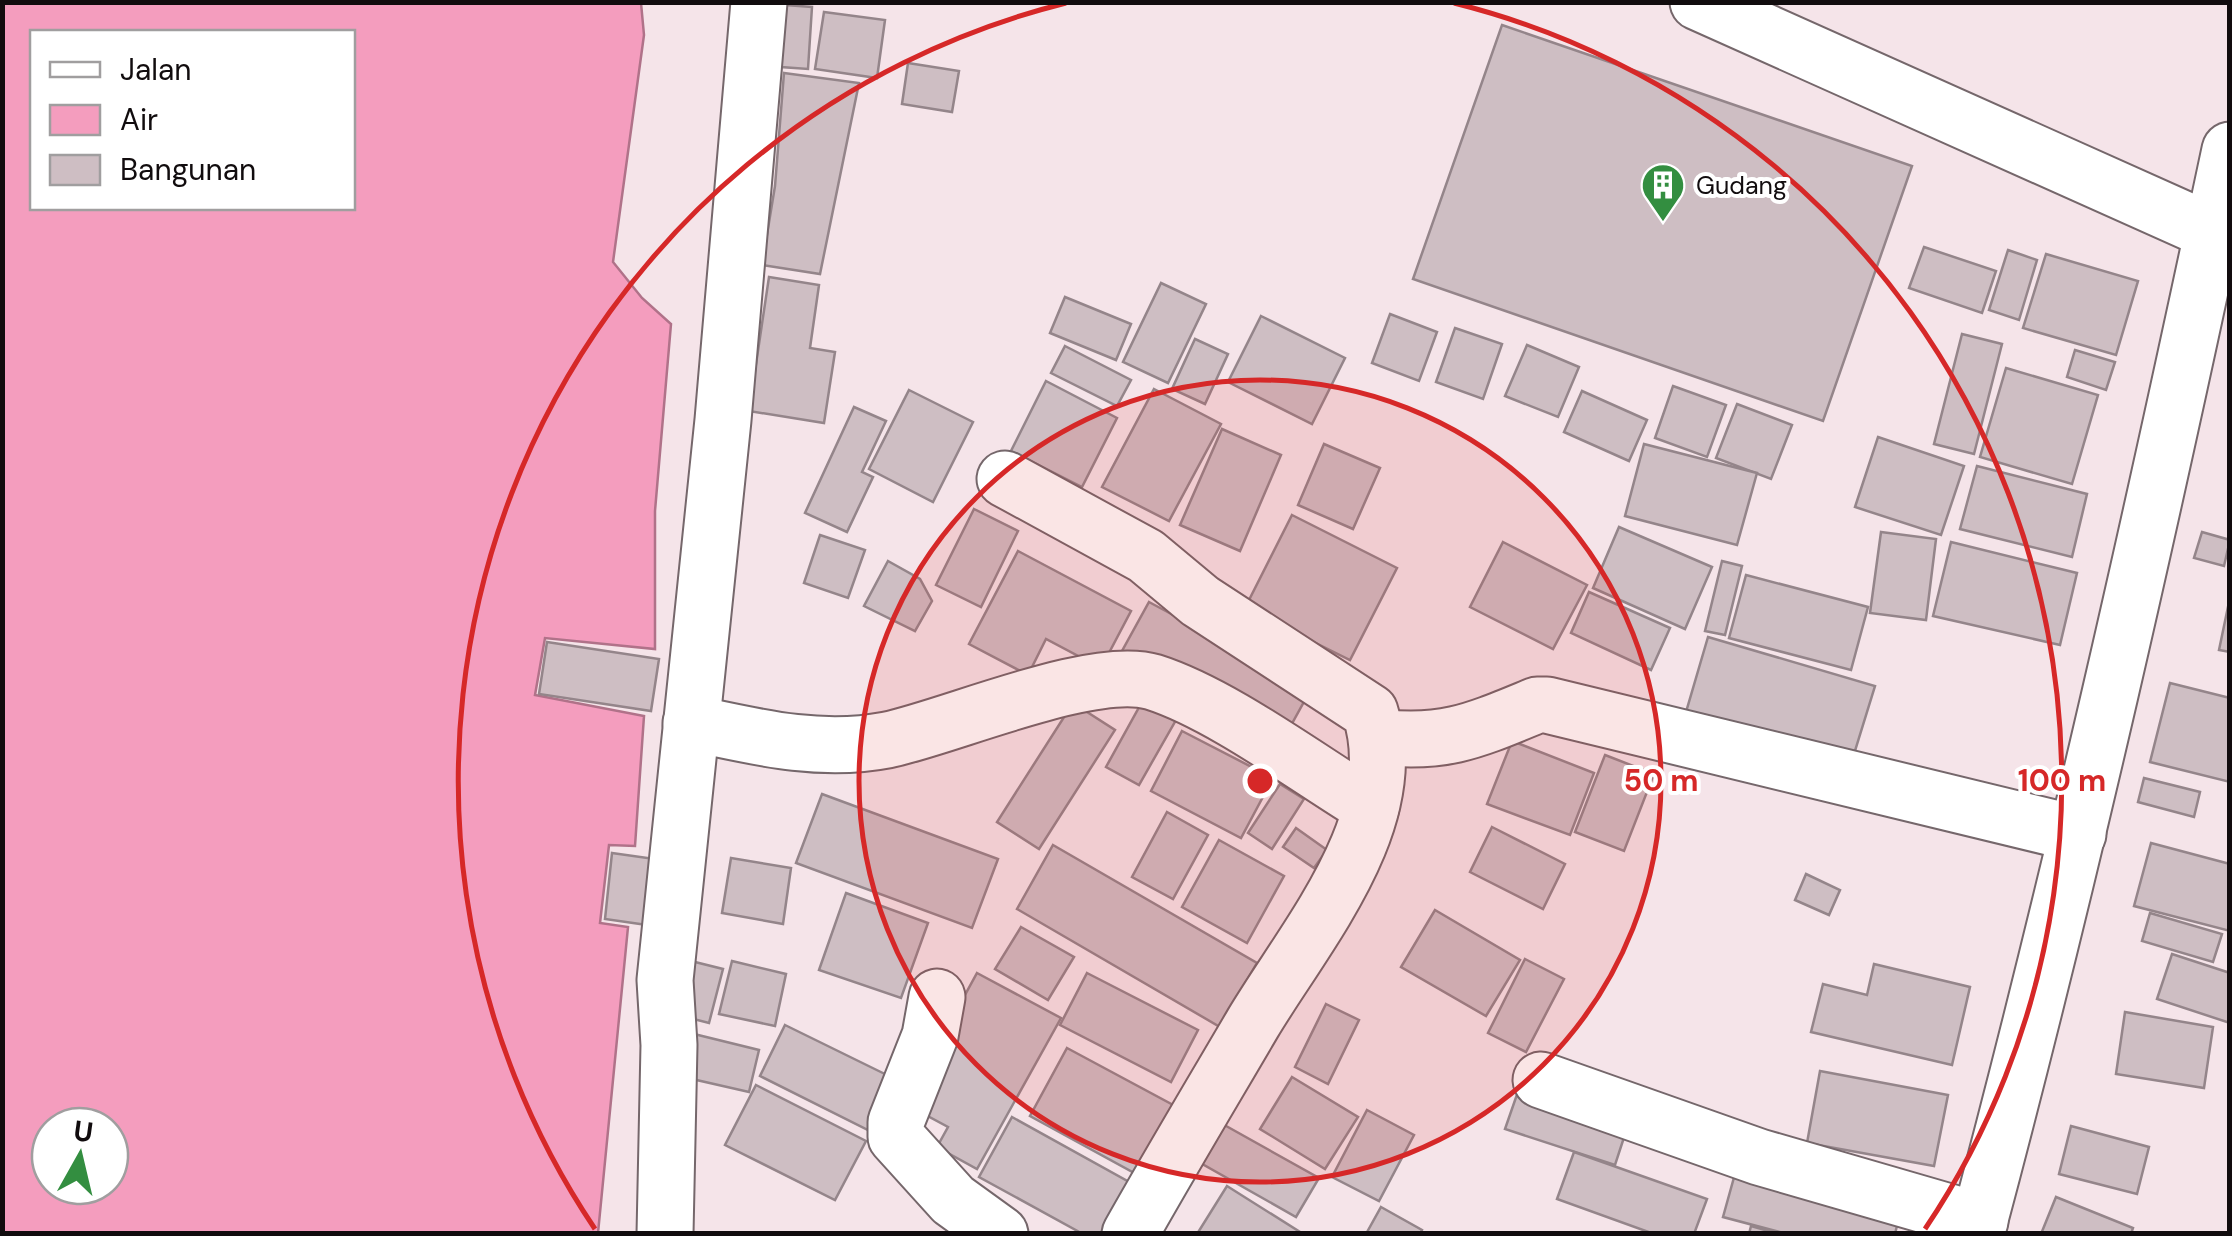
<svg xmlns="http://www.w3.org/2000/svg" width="2232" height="1236" font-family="'DM Sans',sans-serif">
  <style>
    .water { fill: #f49dbe; stroke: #b07289; stroke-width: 2.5; fill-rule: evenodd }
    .building { fill: #cebec3; stroke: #94858a; stroke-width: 2.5 }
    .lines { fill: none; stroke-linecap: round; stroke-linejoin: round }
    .minor-casing { stroke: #75676b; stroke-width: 59 }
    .highway-casing { stroke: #75676b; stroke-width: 59 }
    .minor { stroke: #fff; stroke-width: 55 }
    .highway { stroke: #fff; stroke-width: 55 }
    .ring { fill: none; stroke: #d62828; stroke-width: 5 }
    .labels { text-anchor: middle; stroke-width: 8; stroke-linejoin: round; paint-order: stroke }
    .poi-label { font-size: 25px; fill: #110c0e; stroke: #fff; text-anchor: start }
    .centre { fill: #d62828; stroke: #fff; stroke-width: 5 }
    .ring-label { font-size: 30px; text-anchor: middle; font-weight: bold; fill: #d62828; stroke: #fff; stroke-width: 8; stroke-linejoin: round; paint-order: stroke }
  </style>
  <rect width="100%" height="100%" fill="#f5e4e9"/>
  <!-- water -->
  <path class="water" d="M2 3H641L644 35 613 262 642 298 671 324 655 511V649L545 638 535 695 644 716 635 846 609 845 600 923 628 927 598 1233H3ZM32 32H352V208H32ZM50 1126H110V1186H50Z"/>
  <!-- building -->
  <g class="building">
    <polygon points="785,5 812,7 808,69 781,67"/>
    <polygon points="824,12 885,20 877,78 815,69"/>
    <polygon points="1502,25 1912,166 1823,421 1413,279"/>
    <polygon points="908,63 959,71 952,112 902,104"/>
    <polygon points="784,73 859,83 820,274 762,265 775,186"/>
    <polygon points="1924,247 1996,271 1982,313 1909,288"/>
    <polygon points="2008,250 2037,260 2019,320 1989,310"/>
    <polygon points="2046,254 2138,281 2116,355 2023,328"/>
    <polygon points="769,277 819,285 810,348 835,352 824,423 749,411"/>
    <polygon points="1161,283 1206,304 1168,383 1123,362"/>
    <polygon points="1065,297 1131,324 1116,360 1050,333"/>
    <polygon points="1390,314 1437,332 1419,381 1372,363"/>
    <polygon points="1261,316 1345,358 1312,424 1228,382"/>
    <polygon points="1455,328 1502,344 1483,399 1436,382"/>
    <polygon points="1962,334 2002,344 1974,454 1934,444"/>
    <polygon points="1195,339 1228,354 1205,404 1172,389"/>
    <polygon points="1527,345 1579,367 1558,417 1505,396"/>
    <polygon points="1065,346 1131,380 1117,406 1051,373"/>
    <polygon points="2075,350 2115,362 2106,390 2067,377"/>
    <polygon points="2006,368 2098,395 2072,484 1980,457"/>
    <polygon points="1046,381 1117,418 1082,487 1011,451"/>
    <polygon points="1673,386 1726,405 1707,457 1655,438"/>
    <polygon points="1154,389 1221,424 1169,521 1102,487"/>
    <polygon points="909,390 973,422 933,502 869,469"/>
    <polygon points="1582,391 1647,420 1629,461 1564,432"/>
    <polygon points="1737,404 1792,425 1771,479 1716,458"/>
    <polygon points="854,407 886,421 862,472 873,477 847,532 805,513"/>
    <polygon points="1222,429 1281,455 1240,551 1180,525"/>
    <polygon points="1878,437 1964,466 1941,535 1855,507"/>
    <polygon points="1324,444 1380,468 1353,529 1298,505"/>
    <polygon points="1644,444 1757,473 1737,545 1625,516"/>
    <polygon points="1977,466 2087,494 2072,557 1960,529"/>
    <polygon points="974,509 1018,531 981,607 936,585"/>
    <polygon points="1292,515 1397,568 1350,660 1245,608"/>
    <polygon points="1619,527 1712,567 1685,629 1593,588"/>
    <polygon points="1881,532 1936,539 1926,620 1870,613"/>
    <polygon points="2202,532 2230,540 2224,566 2194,558"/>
    <polygon points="820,535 865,550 848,598 804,583"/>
    <polygon points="1503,542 1587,585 1553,649 1470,607"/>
    <polygon points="1951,542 2077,573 2060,645 1933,616"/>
    <polygon points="1018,551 1131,611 1101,668 1046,639 1028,675 969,644"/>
    <polygon points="888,561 920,579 932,601 915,631 864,606"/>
    <polygon points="1722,561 1742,566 1725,635 1705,631"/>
    <polygon points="1746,575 1868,607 1851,670 1729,638"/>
    <polygon points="1589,592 1670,628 1651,670 1571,633"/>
    <polygon points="1149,602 1311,689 1284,738 1122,651"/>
    <polygon points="2229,602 2230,602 2230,652 2219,650"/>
    <polygon points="1708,637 1875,686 1850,767 1684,719"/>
    <polygon points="547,642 659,659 651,711 539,694"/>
    <polygon points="2170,683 2230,698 2230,782 2150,762"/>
    <polygon points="1142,702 1176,720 1139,785 1106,767"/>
    <polygon points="1073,703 1115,730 1039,849 997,822"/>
    <polygon points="1182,731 1273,778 1241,838 1151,791"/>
    <polygon points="1512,741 1594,773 1570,835 1487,804"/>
    <polygon points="1605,755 1654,774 1624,851 1575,832"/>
    <polygon points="2144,778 2200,792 2194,817 2138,802"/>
    <polygon points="1280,784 1304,799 1272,849 1248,833"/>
    <polygon points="822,794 998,859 972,928 796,863"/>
    <polygon points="1167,812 1208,835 1173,899 1132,877"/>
    <polygon points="1492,827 1565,864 1543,909 1470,872"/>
    <polygon points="1296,828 1327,850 1314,868 1283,847"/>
    <polygon points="1219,840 1284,876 1247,943 1182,907"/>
    <polygon points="2151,843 2230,864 2230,931 2134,906"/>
    <polygon points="1053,845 1257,963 1220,1027 1017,909"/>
    <polygon points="612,853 669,861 661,927 605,919"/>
    <polygon points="731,858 791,868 783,924 722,913"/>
    <polygon points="1806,874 1840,890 1829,915 1795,900"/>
    <polygon points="846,893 928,923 901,998 819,970"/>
    <polygon points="1435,910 1520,960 1486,1016 1401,967"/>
    <polygon points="2150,913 2222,934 2213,962 2142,941"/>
    <polygon points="1021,927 1074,957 1048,1000 995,969"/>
    <polygon points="2172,954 2230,973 2230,1023 2157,999"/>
    <polygon points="1525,959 1564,979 1526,1052 1488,1033"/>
    <polygon points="687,960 723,969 709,1023 674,1014"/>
    <polygon points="732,961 786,974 775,1026 719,1014"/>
    <polygon points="1874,964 1970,987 1952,1065 1811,1032 1823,984 1867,995"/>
    <polygon points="977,973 1061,1018 977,1169 937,1147 948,1127 924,1114 924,1070"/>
    <polygon points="1087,973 1198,1030 1171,1082 1060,1025"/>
    <polygon points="1326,1004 1359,1020 1328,1084 1295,1067"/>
    <polygon points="2125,1012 2213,1027 2204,1088 2116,1074"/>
    <polygon points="785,1025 895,1079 870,1131 760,1076"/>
    <polygon points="690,1033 759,1050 749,1092 679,1076"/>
    <polygon points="1067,1048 1175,1106 1138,1175 1030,1116"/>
    <polygon points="1820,1071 1948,1095 1934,1166 1807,1143"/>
    <polygon points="1292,1077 1358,1117 1325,1169 1260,1129"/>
    <polygon points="1522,1080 1631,1116 1615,1165 1505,1129"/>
    <polygon points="756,1085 866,1141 835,1200 725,1145"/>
    <polygon points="1367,1110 1414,1135 1379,1201 1332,1177"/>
    <polygon points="1012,1117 1140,1188 1115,1234 1083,1234 979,1177"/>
    <polygon points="1219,1122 1319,1178 1296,1217 1197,1161"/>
    <polygon points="2071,1126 2149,1147 2137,1194 2059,1174"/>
    <polygon points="1574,1152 1707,1199 1694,1234 1654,1234 1557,1199"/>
    <polygon points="1738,1163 1902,1205 1895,1234 1787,1234 1723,1217"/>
    <polygon points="1227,1186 1300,1232 1299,1234 1197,1234"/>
    <polygon points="2056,1197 2133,1228 2131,1234 2041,1234"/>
    <polygon points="1381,1207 1422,1230 1420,1234 1366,1234"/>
    <polygon points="1751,1226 1779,1234 1749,1234"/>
  </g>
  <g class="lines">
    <!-- minor casing -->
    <g class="minor-casing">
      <g id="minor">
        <polyline points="1698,2 2212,232"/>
        <path d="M1005 479 1146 556 1200 601 1370 712C1406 820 1305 936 1253 1023 1212 1093 1170 1163 1130 1234"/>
        <path d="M691 723C756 737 820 753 887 740 950 727 1093 664 1153 682 1222 704 1308 769 1371 807"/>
        <path d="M1378 737C1445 745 1476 730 1537 705H1547L2078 834"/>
        <polyline points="937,997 930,1036 896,1122 896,1137 953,1200 1000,1234"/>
        <polyline points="1541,1080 1759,1157 1980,1221"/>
        <polyline points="665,1234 669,1045 665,980 723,420 759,2"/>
      </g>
    </g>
    <!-- highway casing -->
    <g class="highway-casing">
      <path id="highway" d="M1976 1234C2072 875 2153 513 2230 150"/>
    </g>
    <!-- minor -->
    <use href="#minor" class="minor"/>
    <!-- highway -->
    <use href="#highway" class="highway"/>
  </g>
  <!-- distance rings -->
  <circle cx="1260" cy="781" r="401" fill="#d62828" fill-opacity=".12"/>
  <g class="ring">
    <circle cx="1260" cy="781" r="401"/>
    <path d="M595 1229A802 802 0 0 1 1066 3M1454 3A802 802 0 0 1 1925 1229"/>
  </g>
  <!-- icons -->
  <defs>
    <g id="building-pin" transform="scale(2.25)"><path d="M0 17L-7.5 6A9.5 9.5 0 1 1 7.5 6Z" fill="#338e40" stroke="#fff"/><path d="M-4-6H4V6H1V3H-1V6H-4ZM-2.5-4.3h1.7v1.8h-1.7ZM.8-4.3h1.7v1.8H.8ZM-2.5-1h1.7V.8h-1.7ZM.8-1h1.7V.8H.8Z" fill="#fff"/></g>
  </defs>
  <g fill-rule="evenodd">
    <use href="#building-pin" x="1663" y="185"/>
  </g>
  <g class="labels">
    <!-- poi labels -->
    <g class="poi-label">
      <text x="1696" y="194">Gudang</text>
    </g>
  </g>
  <circle cx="1260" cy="781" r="15" class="centre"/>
  <g class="ring-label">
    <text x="1661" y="791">50 m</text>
    <text x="2062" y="791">100 m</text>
  </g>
  <!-- border -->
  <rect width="2232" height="1236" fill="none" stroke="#110c0e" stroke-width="10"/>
  <!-- legend -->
  <rect x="30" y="30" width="325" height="180" fill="#ffffff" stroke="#a09e9f" stroke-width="2.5"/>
  <rect x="50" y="62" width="50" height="15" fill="#ffffff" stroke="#a09e9f" stroke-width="2.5"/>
  <text x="120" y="80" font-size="30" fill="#110c0e">Jalan</text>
  <rect x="50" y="105" width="50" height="30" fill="#f49dbe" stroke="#a09e9f" stroke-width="2.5"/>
  <text x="120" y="130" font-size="30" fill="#110c0e">Air</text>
  <rect x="50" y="155" width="50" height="30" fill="#cebec3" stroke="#a09e9f" stroke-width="2.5"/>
  <text x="120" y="180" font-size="30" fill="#110c0e">Bangunan</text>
  <!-- north arrow -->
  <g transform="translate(80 1156) rotate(8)"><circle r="48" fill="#ffffff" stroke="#a09e9f" stroke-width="2.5"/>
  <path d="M0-8L18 38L0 25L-18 38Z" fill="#338e40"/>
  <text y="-15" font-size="28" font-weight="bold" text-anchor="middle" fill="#110c0e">U</text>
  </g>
</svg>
